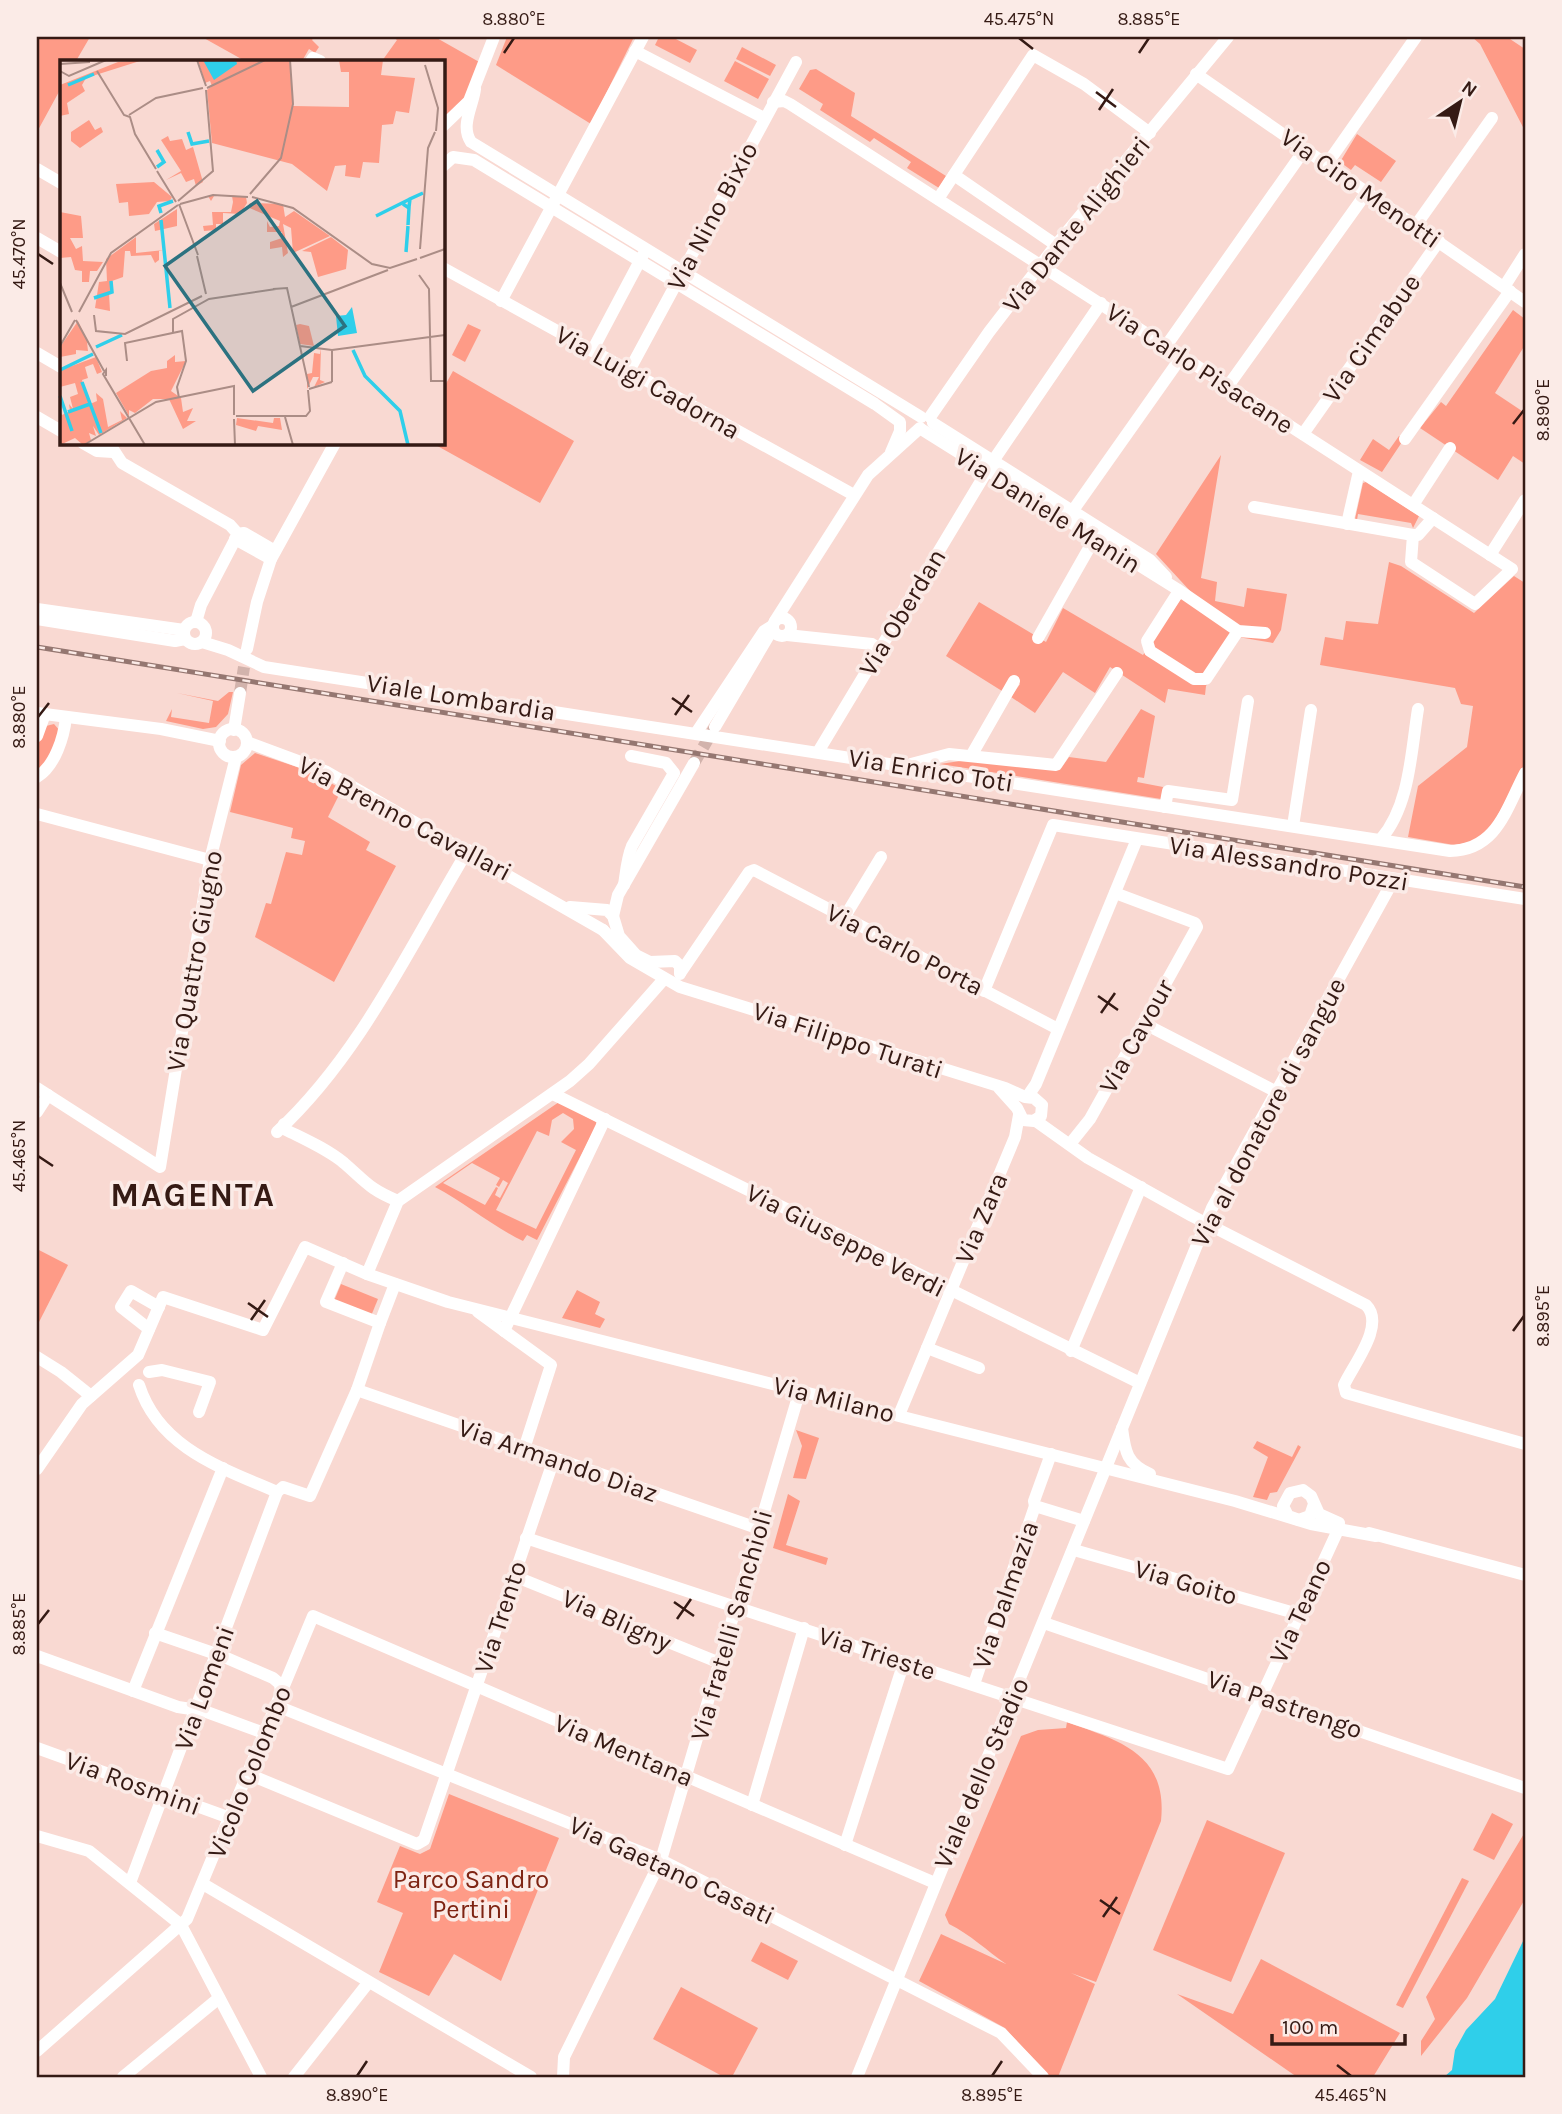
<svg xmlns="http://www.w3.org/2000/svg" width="1562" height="2114" font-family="Karla,sans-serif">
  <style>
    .green { fill: #fe9b87; fill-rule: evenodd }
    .water { fill: #2fcfea }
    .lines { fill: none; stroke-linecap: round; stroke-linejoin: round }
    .minor-tunnel { stroke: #d2b3ac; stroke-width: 12; stroke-dasharray: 12 6; stroke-linecap: butt }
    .minor { stroke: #fff; stroke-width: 12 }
    .rail-casing { stroke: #957771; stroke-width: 5 }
    .rail { stroke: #fbebe7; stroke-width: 2.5; stroke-dasharray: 8; stroke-linecap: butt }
    .ticks { fill: none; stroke: #351a14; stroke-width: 2.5 }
    .labels { text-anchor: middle; stroke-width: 7; stroke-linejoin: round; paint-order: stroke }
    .street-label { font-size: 26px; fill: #351a14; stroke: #fbebe7 }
    .park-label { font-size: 26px; fill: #7e2413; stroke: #fbebe7 }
    .district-label { font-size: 33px; font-weight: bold; letter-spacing: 2px; fill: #351a14; stroke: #fbebe7 }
    .inset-river { fill: none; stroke: #2fcfea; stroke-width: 3.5 }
    .inset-road { fill: none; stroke: #ab8d86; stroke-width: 2 }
    .view { fill: #2c7280; fill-opacity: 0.15; stroke: #2c7280; stroke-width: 3.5 }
    .inset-edge { fill: none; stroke: #351a14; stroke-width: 3.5 }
    .neatline { fill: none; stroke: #351a14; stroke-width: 2.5 }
    .ticks-label { font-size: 18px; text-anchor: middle; fill: #351a14 }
  </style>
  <rect width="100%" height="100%" fill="#f9d9d2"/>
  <!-- green -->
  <g class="green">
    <polygon points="37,37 90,37 76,61 61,61 61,88 37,132"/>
    <polygon points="202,37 314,37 312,40 319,47 315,53 309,49 302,61 245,61"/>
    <path d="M393 37H435L481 63C473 82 467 112 443 115V61H382L397 40Z"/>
    <polygon points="507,37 634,37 591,124 496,65"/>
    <polygon points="659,37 672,37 697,50 690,63 655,45"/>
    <polygon points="1472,37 1507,37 1525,49 1525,131 1480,44"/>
    <polygon points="742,47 776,65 770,76 736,59"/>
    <polygon points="735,61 769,79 758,99 724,81"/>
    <polygon points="816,69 855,93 851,116 946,176 939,188 907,168 911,162 874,138 870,142 820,110 823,104 799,89 810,70"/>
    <polygon points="1357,134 1396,161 1381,182 1355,165 1351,170 1340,162"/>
    <polygon points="1513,310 1525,319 1525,345 1495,393 1525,413 1525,464 1513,456 1498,480 1420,428 1441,402 1446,406"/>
    <polygon points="468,324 481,330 465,362 452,355"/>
    <polygon points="453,371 574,441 540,503 432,443 443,443 443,389"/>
    <polygon points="1399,436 1404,439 1382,472 1360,460 1373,439 1389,450"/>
    <polygon points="1221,455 1201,578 1217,582 1215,601 1244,607 1247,588 1287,594 1281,630 1273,643 1238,637 1206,686 1205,695 1168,689 1165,703 1110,667 1095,693 1063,672 1035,713 1011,697 1020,684 1010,678 1002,691 946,656 979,602 1046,642 1063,608 1143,655 1180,600 1191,592 1156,554"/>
    <polygon points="1366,482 1419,516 1413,528 1411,523 1358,514 1357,520 1355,519 1363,483"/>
    <polygon points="1389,562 1401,566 1474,613 1514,576 1525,583 1525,764 1490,830 1476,841 1454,845 1408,837 1418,786 1467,747 1473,706 1461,704 1455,688 1320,665 1325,637 1343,640 1346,621 1378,624"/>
    <polygon points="229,692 233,692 228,714 216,727 203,729 166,721 172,709 171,717 209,723 213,701 177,693 218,701"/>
    <polygon points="1141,709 1155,716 1144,778 1138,777 1137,782 1163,787 1161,799 940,764 967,760 1060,770 1069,757 1106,762"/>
    <polygon points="54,724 60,731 45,767 38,770 37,747 46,726"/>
    <polygon points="255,753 306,770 342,789 328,817 370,842 366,850 396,866 334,982 255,937 266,903 271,904 286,852 302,855 305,841 291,838 293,828 230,812 241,765"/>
    <path d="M559 1102 596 1122V1126L537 1240 527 1235 523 1241C492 1226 465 1203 435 1187ZM563 1113 573 1119 574 1129 561 1142 576 1150 536 1229 496 1210 537 1131 549 1136 552 1120ZM472 1163 500 1178 496 1185 499 1187 503 1180 508 1183 500 1198 495 1195 498 1188 496 1187 485 1205 443 1183Z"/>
    <polygon points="37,1249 68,1265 37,1326"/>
    <polygon points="341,1284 378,1299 371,1316 334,1301"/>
    <polygon points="577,1290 600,1302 595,1314 605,1319 600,1328 562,1318"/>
    <polygon points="796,1430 819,1438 806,1479 793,1478 802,1446"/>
    <polygon points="1257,1441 1292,1457 1298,1445 1301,1447 1277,1492 1270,1493 1267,1500 1253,1497 1268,1457 1253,1448"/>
    <polygon points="788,1494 800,1501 786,1545 828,1558 826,1565 773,1548"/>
    <path d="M1067 1722C1119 1741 1168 1753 1161 1821L1096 1982 1071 1973 1095 1984 1058 2077H1050L1005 2028 919 1981 941 1934 1006 1964C986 1950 971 1935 949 1924L945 1915 1021 1736 1038 1730 1066 1728Z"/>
    <polygon points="449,1794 559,1838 501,1981 454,1954 429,1996 379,1972 403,1913 377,1902 400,1846 420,1854 430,1849"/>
    <polygon points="1492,1813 1513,1824 1494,1860 1473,1850"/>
    <polygon points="1207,1820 1285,1853 1231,1982 1153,1950"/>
    <polygon points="1525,1832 1525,1899 1467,1998 1421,2056 1421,2041 1435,2019 1426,1997"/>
    <polygon points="1462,1878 1469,1881 1403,2008 1396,2005"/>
    <polygon points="761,1942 798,1961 788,1980 751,1961"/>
    <polygon points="1261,1959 1400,2033 1373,2077 1297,2077 1177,1994 1233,2014"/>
    <polygon points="681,1987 758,2028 732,2077 724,2077 653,2039"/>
  </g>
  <!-- water -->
  <polygon class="water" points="1525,1937 1525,2077 1444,2077 1452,2070 1455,2050 1466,2030 1495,1999"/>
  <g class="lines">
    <!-- minor-tunnel -->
    <g class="minor-tunnel">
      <polyline points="240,693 244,667"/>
      <polyline points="694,763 715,727"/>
    </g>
    <!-- minor -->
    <g class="minor">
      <polyline points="635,51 764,118"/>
      <polyline points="311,61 313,58 320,61"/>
      <polyline points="1196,74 1525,302"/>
      <path d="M475 89C473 106 460 126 471 142L921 417"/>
      <polyline points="773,102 784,101 790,104 1512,569 1475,604 1411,562 1413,535"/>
      <polyline points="443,126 469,101 494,37"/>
      <polyline points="1327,164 1416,37"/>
      <polyline points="443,166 453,157 474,160 875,404 900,422 900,431 891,452"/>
      <polyline points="37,169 61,183"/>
      <polyline points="954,175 1056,245"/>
      <polyline points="938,199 1033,55 1084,84 1150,133"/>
      <polyline points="1416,225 1492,118"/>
      <polyline points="37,238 61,252"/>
      <polyline points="443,268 854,495"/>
      <polyline points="1504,287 1525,254"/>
      <polyline points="501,301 643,37"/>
      <polyline points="1166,346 1305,149"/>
      <polyline points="592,351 643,255"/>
      <polyline points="37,353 61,367"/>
      <polyline points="629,371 796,62"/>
      <polyline points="1228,386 1367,192"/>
      <polyline points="37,417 61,431"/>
      <polyline points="930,417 989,332 1056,245 1228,37"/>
      <polyline points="933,423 1150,560 1166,577"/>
      <polyline points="921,429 1177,589 1238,631 1265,633"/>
      <polyline points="1303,434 1439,241"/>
      <polyline points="1405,439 1510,291"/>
      <polyline points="83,443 97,451 113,452"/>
      <polyline points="109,443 122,463 230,525 238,534"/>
      <polyline points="1413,505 1450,448"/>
      <polyline points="1254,507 1413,535 1418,535 1433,518"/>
      <polyline points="1069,516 1182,356"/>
      <polyline points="1347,524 1359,471"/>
      <polyline points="235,539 271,559"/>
      <polyline points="1490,555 1525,500"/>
      <polyline points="1179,591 1147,641 1150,651 1194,679 1206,679 1238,631"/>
      <polyline points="37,609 184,630"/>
      <circle cx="782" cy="627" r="9"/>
      <polyline points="37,619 175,641 185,639"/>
      <polyline points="775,621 868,475 920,428"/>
      <circle cx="195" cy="633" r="11"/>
      <polyline points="196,622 201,605 238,534 244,533 275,551"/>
      <polyline points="787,635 872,644 880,649"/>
      <polyline points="1038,638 1097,534"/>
      <path d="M202 642 228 650 264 667 1450 851C1497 850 1506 809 1525 773"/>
      <polyline points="247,649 257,602 271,559 335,443"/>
      <polyline points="37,713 161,729 220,741"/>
      <polyline points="715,727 772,630"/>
      <circle cx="233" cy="743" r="14"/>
      <polyline points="234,730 240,693"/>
      <polyline points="696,733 764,631 772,626"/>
      <polyline points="37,736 45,714"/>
      <polyline points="247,742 325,771 603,930"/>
      <polyline points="818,752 993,461 1101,303"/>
      <polyline points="971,756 1014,681"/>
      <polyline points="911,764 949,754 1056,765 1117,673"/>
      <path d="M37 777C55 766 64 737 66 717"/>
      <polyline points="1165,807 1168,791 1232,800 1248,701"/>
      <polyline points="37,814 210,860"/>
      <polyline points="1293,826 1311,710"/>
      <path d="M1381 839C1410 805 1411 752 1418 709"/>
      <path d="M624 885C626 872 627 858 632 846L674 773 666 763 631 756"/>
      <polyline points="570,907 607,910 613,916 619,936 636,955 650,962 675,961 680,966 680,974"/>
      <polyline points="613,916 618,895 694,763"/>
      <polyline points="844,918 881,857"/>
      <polyline points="603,930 630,958 680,987 1005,1088 1025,1097 1034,1098 1042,1105 1041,1116 1034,1121 1023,1120 1017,1108 999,1088"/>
      <polyline points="681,972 749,872 754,870 1058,1029"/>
      <polyline points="984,991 1053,825 1525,899"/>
      <polyline points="1143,1023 1277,1092"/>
      <polyline points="37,1088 160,1167 210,860 236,757"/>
      <polyline points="553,1094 1140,1383"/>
      <polyline points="1027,1097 1036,1084 1137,839"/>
      <polyline points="37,1112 48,1095"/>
      <path d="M1036 1121 1088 1158 1192 1216 1366 1305C1386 1325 1353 1365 1344 1385L1346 1393 1525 1444"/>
      <path d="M284 1124 286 1130C306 1140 327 1149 344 1163 366 1182 369 1189 398 1201"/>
      <path d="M277 1132C361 1054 410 946 468 850"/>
      <polyline points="1070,1144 1090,1119 1197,927 1195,923 1115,893"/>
      <polyline points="343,1263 326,1302 380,1323 395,1284"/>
      <polyline points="367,1274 398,1201 570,1081 589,1064 664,979"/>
      <polyline points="478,1312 551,1365 524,1449"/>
      <polyline points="149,1329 121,1307 131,1291 159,1307"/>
      <polyline points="504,1331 605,1119"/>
      <polyline points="927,1348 979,1368"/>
      <polyline points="1071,1351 1141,1187"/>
      <polyline points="37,1357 61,1372 91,1396"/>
      <polyline points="149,1372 162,1370 210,1382 199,1412"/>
      <path d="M139 1385C159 1448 222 1468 277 1492"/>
      <polyline points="357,1390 760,1529"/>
      <polyline points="899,1415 1015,1137 1019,1115"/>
      <path d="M1122 1428C1125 1452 1127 1464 1150 1474"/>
      <polyline points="1051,1454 1034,1501 1035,1506 1084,1521"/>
      <polyline points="37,1469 82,1404 138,1355 163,1297 263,1330 305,1247 367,1274 448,1302 1235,1501 1311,1524 1376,1536"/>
      <polyline points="277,1492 283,1487 310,1496 357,1390 380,1323"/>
      <polyline points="1314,1504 1310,1516 1299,1520 1288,1516 1283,1506 1290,1493 1303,1490 1311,1496 1319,1514 1339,1523"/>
      <polyline points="1369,1533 1525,1575"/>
      <polyline points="526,1538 1228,1769 1338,1530"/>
      <polyline points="1074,1550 1298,1614"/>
      <polyline points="514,1576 581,1603 589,1610 720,1663"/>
      <polyline points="1044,1623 1525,1788"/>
      <polyline points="155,1633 222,1656 273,1678 280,1684 281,1693"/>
      <polyline points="37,1656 178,1707 204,1711 264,1733"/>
      <polyline points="974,1684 1035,1506"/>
      <polyline points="133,1691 223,1468"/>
      <polyline points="277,1706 661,1860 1001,2033 1043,2077"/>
      <polyline points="37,1748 230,1818"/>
      <polyline points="248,1774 417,1844 424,1840 554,1459"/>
      <polyline points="752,1805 804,1628"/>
      <polyline points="37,1836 89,1851 181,1925 261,2077"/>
      <polyline points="845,1845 904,1662"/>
      <polyline points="130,1883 277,1492"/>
      <polyline points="203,1884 531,2077"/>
      <polyline points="37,2051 187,1919 313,1616 935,1883"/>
      <polyline points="123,2077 219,1998"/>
      <polyline points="294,2077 368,1983"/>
      <polyline points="563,2077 564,2057 661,1860 800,1390"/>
      <polyline points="857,2077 1212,1208 1394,879"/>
    </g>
    <!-- rail casing -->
    <g class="rail-casing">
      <polyline id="rail" points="37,647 1525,887"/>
    </g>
    <!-- rail -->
    <use href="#rail" class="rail"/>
  </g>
  <!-- ticks -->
  <path class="ticks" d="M1019 38 1033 49M504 53 514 38M1139 53 1149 38M1096 92 1116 107M1099 110 1113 89M38 254 53 264M1513 424 1524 410M672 698 692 712M675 715 689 695M38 717 49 703M1098 996 1118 1010M1101 1013 1115 993M38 1156 53 1166M248 1303 268 1317M251 1320 265 1300M1513 1331 1524 1316M674 1602 694 1616M677 1619 691 1599M38 1624 49 1610M1100 1900 1120 1914M1103 1917 1117 1897M1337 2065 1351 2076M357 2076 367 2061M992 2076 1002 2061"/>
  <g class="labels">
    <!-- street labels -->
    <g class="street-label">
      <text transform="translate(1361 188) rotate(35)" y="9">Via Ciro Menotti</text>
      <text transform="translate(712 216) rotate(-62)" y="9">Via Nino Bixio</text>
      <text transform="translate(1076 224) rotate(-51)" y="9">Via Dante Alighieri</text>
      <text transform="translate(1371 338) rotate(-55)" y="9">Via Cimabue</text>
      <text transform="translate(1200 368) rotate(33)" y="9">Via Carlo Pisacane</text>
      <text transform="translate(648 382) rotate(29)" y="9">Via Luigi Cadorna</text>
      <text transform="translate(1048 510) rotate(32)" y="9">Via Daniele Manin</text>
      <text transform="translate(902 612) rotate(-59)" y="9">Via Oberdan</text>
      <text transform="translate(461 697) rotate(9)" y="9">Viale Lombardia</text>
      <text transform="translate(931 770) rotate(9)" y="9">Via Enrico Toti</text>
      <text transform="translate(405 818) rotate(28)" y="9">Via Brenno Cavallari</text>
      <text transform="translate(1289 863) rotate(9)" y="9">Via Alessandro Pozzi</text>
      <text transform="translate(905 949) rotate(27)" y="9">Via Carlo Porta</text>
      <text transform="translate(194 961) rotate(-80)" y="9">Via Quattro Giugno</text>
      <text transform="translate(1136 1036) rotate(-61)" y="9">Via Cavour</text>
      <text transform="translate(848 1040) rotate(18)" y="9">Via Filippo Turati</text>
      <text transform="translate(1268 1112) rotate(-62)" y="9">Via al donatore di sangue</text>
      <text transform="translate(981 1218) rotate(-67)" y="9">Via Zara</text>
      <text transform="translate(846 1240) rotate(27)" y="9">Via Giuseppe Verdi</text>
      <text transform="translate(834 1399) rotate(14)" y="9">Via Milano</text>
      <text transform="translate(558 1460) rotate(19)" y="9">Via Armando Diaz</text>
      <text transform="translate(1186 1582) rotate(16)" y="9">Via Goito</text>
      <text transform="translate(1005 1595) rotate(-71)" y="9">Via Dalmazia</text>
      <text transform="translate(1300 1611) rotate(-65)" y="9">Via Teano</text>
      <text transform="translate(500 1617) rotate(-72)" y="9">Via Trento</text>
      <text transform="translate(617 1620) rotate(24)" y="9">Via Bligny</text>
      <text transform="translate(731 1625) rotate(-74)" y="9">Via fratelli Sanchioli</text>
      <text transform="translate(877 1653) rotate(18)" y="9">Via Trieste</text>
      <text transform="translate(204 1688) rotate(-70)" y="9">Via Lomeni</text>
      <text transform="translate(1285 1704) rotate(19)" y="9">Via Pastrengo</text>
      <text transform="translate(624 1750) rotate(23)" y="9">Via Mentana</text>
      <text transform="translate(249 1772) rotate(-68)" y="9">Vicolo Colombo</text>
      <text transform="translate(981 1773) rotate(-67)" y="9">Viale dello Stadio</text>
      <text transform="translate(133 1783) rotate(20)" y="9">Via Rosmini</text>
      <text transform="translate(672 1870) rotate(25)" y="9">Via Gaetano Casati</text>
    </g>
    <!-- park labels -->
    <g class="park-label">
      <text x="471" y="1888">Parco Sandro<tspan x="471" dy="30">Pertini</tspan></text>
    </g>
    <!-- district labels -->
    <g class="district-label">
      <text x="193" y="1206">MAGENTA</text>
    </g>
  </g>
  <!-- overview -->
  <g transform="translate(60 60)">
    <rect width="385" height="385" fill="#f9d9d2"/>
    <path d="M83 0 26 18 22 25 25 31 7 43 9 54 0 56V25L58 2ZM138 0H230L233 46 289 47V12H281L279 0H323L321 15 355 18 349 53 336 51 333 64 322 65 319 103 303 102 300 118 285 116 286 105 275 106 267 131 232 104 152 83 147 30 152 26 150 21 145 23ZM29 60 35 70 41 67 43 72 20 88 11 81V72ZM108 76 110 81 122 79 126 90 133 87 143 122 136 126 134 119 126 122 121 113 106 120 121 111 101 80ZM94 122 112 137 110 141 97 142 89 154 69 156 68 142 59 143 56 124ZM168 135 186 137 187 143 180 154 163 153V164H156V170L144 171 143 166 153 165 152 152H171L173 142 172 136H154L151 141 148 136ZM190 143 223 144 225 157 234 151 270 176 233 193 231 168 223 164 228 193 223 197 222 187 210 189V182L222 178V172H207V161L210 167 219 166 220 161 187 147ZM117 149V166L95 171 94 164ZM0 152 21 156 23 178H10L16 189 22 186 23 201 43 202 37 211H30L29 222H22V211L15 210 11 197 0 198ZM76 177V193L104 190 99 191V200L95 203 91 195 71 196 70 191H65L63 217 52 221 53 232 49 233 50 251 35 248 39 222 47 221 46 199ZM271 177 288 190 286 209 258 217 251 192 242 191ZM18 261 32 290 27 282 28 291 16 290V294L0 297V287ZM240 264 249 266 254 286 240 284 236 265ZM261 288 260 320 265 322 254 327 259 317H253L247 329V314L252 313 254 293 260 294ZM115 295V302L126 301 111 331 121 338 123 352 133 348 127 361H136L123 369 109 339H93L75 353 69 350V356L56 333 91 311 107 308V301ZM36 297 42 312 37 314 33 304 25 307 28 318 22 320 30 344 37 341 36 333 43 339 48 367 62 360 60 351 67 358 39 375 33 366 36 376 29 373 31 380 23 385 15 378 0 385V351L2 355 10 351 9 344 13 349 10 337 18 334 15 323 0 327 1 310ZM177 358 213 363 214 358H220L222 370 198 366 196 371 176 365Z" fill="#fe9b87"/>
    <path d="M143 0H176L177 4 154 20ZM292 247 297 273 278 276 276 256 286 255Z" fill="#2fcfea"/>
    <path class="inset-river" d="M8 25 34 14M128 72 132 84 149 81M97 90 104 102 97 107M343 144 349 148 348 165M349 147 350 139 363 133M101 153 99 146 113 141M316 156 350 139M101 160 110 248M346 192 348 166M34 238 52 232 51 221M36 287 62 275M293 290 305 316 340 351 348 385M0 310 33 294M22 322 41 373M0 336 12 371M8 352 30 344"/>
    <path class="inset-road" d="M137 0 146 26M0 4 30 2M365 5 378 48 376 71M0 11 9 16 46 0M37 11 64 55 70 57 75 74 96 109M147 28 205 0M69 55 96 38 143 28M97 111 116 142M190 134 221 98 233 44 230 0M192 137 233 148 312 204 330 208 357 199M118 141 153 111 146 30M119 144 138 195M120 144 153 135 188 137M360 189 368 88 375 72M137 196 146 234M360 198 385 189M359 215 369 229 371 321H385M0 223 12 252M213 229 227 228 249 327M231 247 328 210M19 252 51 193 118 145M34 255 36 271 65 274 142 236M16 260 44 311M113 272V259L149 239 216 229M0 286 15 260M240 286 272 290M272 290 385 275M67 301 65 283 122 271 126 301 117 327 119 338M46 316V310L43 314 85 385M272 322V289M249 329 272 322M176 356H246L250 351 248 330M225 357 233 385M174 359 175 385M24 385 96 342 174 326V355"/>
    <path class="view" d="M197 141 285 266 193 331 105 206Z"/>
    <rect width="385" height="385" class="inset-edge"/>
  </g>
  <!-- border -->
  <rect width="1562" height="2114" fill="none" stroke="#fbebe7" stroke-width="77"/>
  <!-- north arrow -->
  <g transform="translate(1460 102) rotate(35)" stroke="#fbebe7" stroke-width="5" paint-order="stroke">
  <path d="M0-5L12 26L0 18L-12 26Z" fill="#351a14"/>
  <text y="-10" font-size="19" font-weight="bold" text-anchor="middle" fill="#351a14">N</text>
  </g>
  <!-- scale -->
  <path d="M1272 2034v10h133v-10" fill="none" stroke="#351a14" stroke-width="3.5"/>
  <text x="1282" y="2034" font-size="21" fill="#351a14" stroke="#fbebe7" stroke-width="5" paint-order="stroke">100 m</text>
  <rect x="38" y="38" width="1486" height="2038" class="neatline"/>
  <g class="ticks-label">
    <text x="514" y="25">8.880°E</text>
    <text x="1019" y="25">45.475°N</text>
    <text x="1149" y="25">8.885°E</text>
    <text transform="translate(19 254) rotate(-90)" y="6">45.470°N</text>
    <text transform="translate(1543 410) rotate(-90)" y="6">8.890°E</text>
    <text transform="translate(19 717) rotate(-90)" y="6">8.880°E</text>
    <text transform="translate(19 1156) rotate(-90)" y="6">45.465°N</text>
    <text transform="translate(1543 1316) rotate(-90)" y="6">8.895°E</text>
    <text transform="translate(19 1624) rotate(-90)" y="6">8.885°E</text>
    <text x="357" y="2101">8.890°E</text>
    <text x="992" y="2101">8.895°E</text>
    <text x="1351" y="2101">45.465°N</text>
  </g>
</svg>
